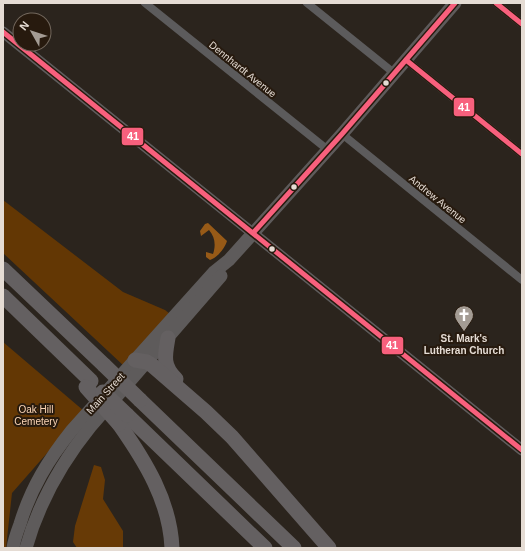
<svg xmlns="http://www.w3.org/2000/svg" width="525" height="551" font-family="Helvetica,sans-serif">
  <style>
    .green { fill: #633704 }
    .forest { fill: #673a06 }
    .water { fill: #975a17 }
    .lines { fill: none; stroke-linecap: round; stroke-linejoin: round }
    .minor { stroke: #5c5b5c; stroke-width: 8 }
    .secondary { stroke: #5f5d5e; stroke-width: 11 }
    .primary { stroke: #5e5b5b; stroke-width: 13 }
    .motorway { stroke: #646061; stroke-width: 15 }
    .motorway-bridge { stroke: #646061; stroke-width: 15 }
    .bus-1-casing { stroke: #271a0e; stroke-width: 8 }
    .bus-1 { stroke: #f8607d; stroke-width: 5 }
    .bus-dot { fill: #e5dcd4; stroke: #271a0e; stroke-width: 1.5 }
    .labels { text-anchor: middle; stroke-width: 4; stroke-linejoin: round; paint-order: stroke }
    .street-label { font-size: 10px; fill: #e5dcd4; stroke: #271a0e }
    .poi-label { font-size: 10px; font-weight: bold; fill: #e5dcd4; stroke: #271a0e }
    .park-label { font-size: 10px; fill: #fbd5b6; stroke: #271a0e }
    .line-badge { stroke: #271a0e; stroke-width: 1.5 }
    .badge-label { font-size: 11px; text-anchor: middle; font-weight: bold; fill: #fff }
  </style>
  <rect width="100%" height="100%" fill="#2b241d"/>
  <!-- green -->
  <g class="green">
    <polygon points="3,200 123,292 165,310 170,314 124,366 3,253"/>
    <polygon points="3,342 84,411 12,493 6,548 3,548"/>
  </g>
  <!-- forest -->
  <polygon class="forest" points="94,465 101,467 105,480 103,499 123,531 123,548 77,548 73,542 75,526"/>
  <!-- water -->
  <path class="water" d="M208 223 227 241C225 248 217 258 210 260L206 257V252L213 254C216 245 215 237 209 230L201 236 200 231 205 224Z"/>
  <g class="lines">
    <!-- minor -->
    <g class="minor">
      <polyline points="145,3 328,150"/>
      <polyline points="307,3 394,73"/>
      <polyline points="496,3 522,24"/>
      <polyline points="406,60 522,154"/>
      <polyline points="342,134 522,280"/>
    </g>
    <!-- secondary -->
    <polyline class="secondary" points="3,32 522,450"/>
    <!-- primary -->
    <g class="primary">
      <path d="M13 548C14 540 17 532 20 524 31 488 48 460 72 430L214 272 229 260 342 134 455 3"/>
      <path d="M26 548C39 502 61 463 91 426L221 276"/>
    </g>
    <!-- motorway -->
    <g class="motorway">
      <polyline points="3,269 104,365"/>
      <polyline points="3,296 91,381"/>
      <path d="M168 338C165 355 162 366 176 379"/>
      <polyline points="135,360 147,362 153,366 206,412 232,437 329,548"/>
      <polyline points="140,400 294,548"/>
      <polyline points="127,415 265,548"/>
      <path d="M119 424C145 461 170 501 172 548"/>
    </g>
    <!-- motorway-bridge -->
    <g class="motorway-bridge">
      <polyline points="104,365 140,400"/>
      <polyline points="86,387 119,424"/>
      <polyline points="103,392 127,415"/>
    </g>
    <!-- bus-1 casing -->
    <g class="bus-1-casing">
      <g id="bus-1">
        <polyline points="496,3 522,24"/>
        <polyline points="3,32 522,450"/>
        <polyline points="406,60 522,154"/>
        <polyline points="253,233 342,134 455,3"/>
      </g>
    </g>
    <!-- bus-1 -->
    <use href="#bus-1" class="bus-1"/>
  </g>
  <!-- icons -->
  <defs>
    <g id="church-pin" transform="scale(1)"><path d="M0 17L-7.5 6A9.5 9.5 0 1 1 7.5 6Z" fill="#a49c94" stroke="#271a0e"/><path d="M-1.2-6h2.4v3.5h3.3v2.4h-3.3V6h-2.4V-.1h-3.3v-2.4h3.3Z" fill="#fff"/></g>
  </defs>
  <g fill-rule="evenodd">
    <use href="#church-pin" x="464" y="315"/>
  </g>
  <!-- markers -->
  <g class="bus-dot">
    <circle cx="386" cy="83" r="3.5"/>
    <circle cx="294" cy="187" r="3.5"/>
    <circle cx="272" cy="249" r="3.5"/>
  </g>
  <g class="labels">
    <!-- street labels -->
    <g class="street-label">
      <text transform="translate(243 69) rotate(39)" y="4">Dennhardt Avenue</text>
      <text transform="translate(438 199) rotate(39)" y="4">Andrew Avenue</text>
      <text transform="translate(105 393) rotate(-48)" y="4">Main Street</text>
    </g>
    <!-- poi labels -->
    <g class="poi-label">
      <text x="464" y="342">St. Mark's<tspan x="464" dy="12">Lutheran Church</tspan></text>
    </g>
    <!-- park labels -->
    <g class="park-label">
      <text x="36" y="413">Oak Hill<tspan x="36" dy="12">Cemetery</tspan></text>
    </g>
  </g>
  <g class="line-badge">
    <rect x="453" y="97" width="22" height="20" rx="4" fill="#f8607d"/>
    <rect x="121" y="127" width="23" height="19" rx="4" fill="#f8607d"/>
    <rect x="381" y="336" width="23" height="19" rx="4" fill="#f8607d"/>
  </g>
  <g class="badge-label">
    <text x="464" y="111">41</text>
    <text x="133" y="140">41</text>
    <text x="392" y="349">41</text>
  </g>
  <!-- border -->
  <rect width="525" height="551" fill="none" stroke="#e5dcd4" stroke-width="8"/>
  <!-- north arrow -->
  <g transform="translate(32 32) rotate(309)"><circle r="19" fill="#271a0e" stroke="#73685d"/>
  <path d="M0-3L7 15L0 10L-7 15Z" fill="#a49c94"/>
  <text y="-6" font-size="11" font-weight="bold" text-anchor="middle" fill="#e5dcd4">N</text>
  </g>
</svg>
